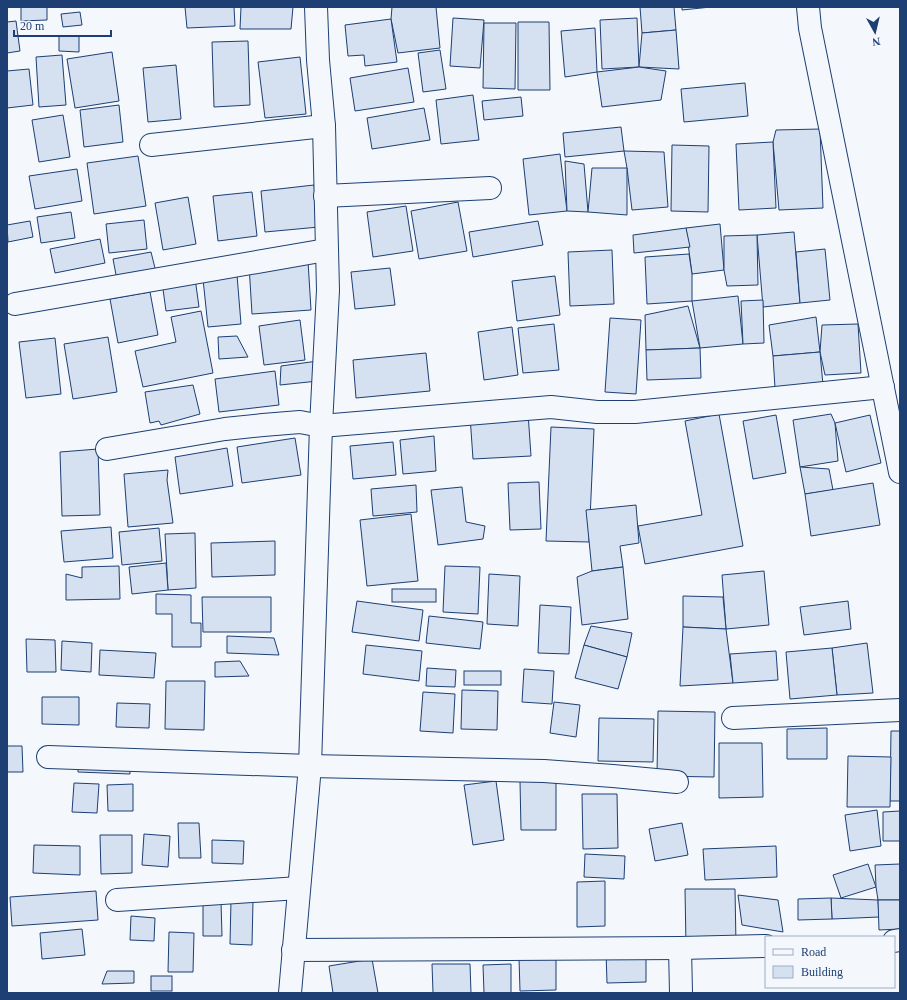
<svg xmlns="http://www.w3.org/2000/svg" width="907" height="1000" font-family="'Times New Roman',serif">
  <style>
    .building { fill: #d5e0f0; stroke: #1d3f73 }
    .lines { fill: none; stroke-linecap: round; stroke-linejoin: round }
    .street-casing { stroke: #1d3f73; stroke-width: 24 }
    .street { stroke: #f4f7fb; stroke-width: 22 }
  </style>
  <rect width="100%" height="100%" fill="#f4f7fb"/>
  <!-- building -->
  <g class="building">
    <polygon points="21,7 47,7 47,20 21,21"/>
    <polygon points="185,7 234,7 235,26 187,28"/>
    <polygon points="241,7 293,7 291,29 240,29"/>
    <polygon points="392,7 436,7 440,48 398,53 391,19"/>
    <polygon points="640,7 674,7 676,30 642,33"/>
    <polygon points="682,7 711,7 682,10"/>
    <polygon points="80,12 82,25 63,27 61,14"/>
    <polygon points="453,18 484,20 480,68 450,66"/>
    <polygon points="637,18 639,67 602,69 600,20"/>
    <polygon points="391,19 397,62 365,66 364,55 348,56 345,25"/>
    <polygon points="16,21 20,51 7,53 7,22"/>
    <polygon points="518,22 549,22 550,90 518,90"/>
    <polygon points="484,23 516,23 515,89 483,88"/>
    <polygon points="595,28 597,72 565,77 561,31"/>
    <polygon points="676,30 679,69 639,67 642,33"/>
    <polygon points="59,36 79,36 79,52 59,51"/>
    <polygon points="248,41 250,105 214,107 212,42"/>
    <polygon points="440,50 446,89 423,92 418,53"/>
    <polygon points="112,52 119,101 75,108 67,59"/>
    <polygon points="62,55 66,105 39,107 36,57"/>
    <polygon points="300,57 306,114 265,118 258,62"/>
    <polygon points="176,65 181,119 148,122 143,68"/>
    <polygon points="639,67 666,71 661,100 602,107 597,72"/>
    <polygon points="408,68 414,102 355,111 350,78"/>
    <polygon points="29,69 33,105 7,108 7,71"/>
    <polygon points="745,83 748,116 684,122 681,89"/>
    <polygon points="473,95 479,140 441,144 436,100"/>
    <polygon points="521,97 523,116 484,120 482,101"/>
    <polygon points="119,105 123,142 84,147 80,110"/>
    <polygon points="424,108 430,140 372,149 367,118"/>
    <polygon points="63,115 70,157 39,162 32,120"/>
    <polygon points="621,127 624,151 565,157 563,133"/>
    <polygon points="820,129 823,208 779,210 773,142 776,130"/>
    <polygon points="773,142 776,208 739,210 736,144"/>
    <polygon points="672,145 709,146 708,212 671,211"/>
    <polygon points="624,151 664,152 668,207 632,210 627,168"/>
    <polygon points="560,154 567,211 529,215 523,159"/>
    <polygon points="138,156 146,206 94,214 87,163"/>
    <polygon points="565,161 584,164 588,212 567,211"/>
    <polygon points="592,168 627,168 627,215 588,212"/>
    <polygon points="77,169 82,201 35,209 29,176"/>
    <polygon points="314,185 319,227 265,232 261,191"/>
    <polygon points="252,192 257,236 218,241 213,196"/>
    <polygon points="188,197 196,244 163,250 155,203"/>
    <polygon points="458,202 467,251 419,259 411,211"/>
    <polygon points="406,206 413,251 373,257 367,212"/>
    <polygon points="71,212 75,238 41,243 37,217"/>
    <polygon points="144,220 147,249 109,253 106,224"/>
    <polygon points="30,221 33,237 8,242 7,225"/>
    <polygon points="538,221 543,245 473,257 469,232"/>
    <polygon points="720,224 724,270 692,274 686,228"/>
    <polygon points="686,228 690,247 634,253 633,235"/>
    <polygon points="794,232 800,303 763,307 757,235"/>
    <polygon points="757,235 758,285 727,286 724,270 724,236"/>
    <polygon points="100,239 105,263 55,273 50,249"/>
    <polygon points="825,249 830,300 800,303 796,252"/>
    <polygon points="612,250 614,304 570,306 568,252"/>
    <polygon points="151,252 156,272 117,280 113,259"/>
    <polygon points="689,254 692,274 692,301 647,304 645,257"/>
    <polygon points="308,261 311,310 252,314 249,265"/>
    <polygon points="390,268 395,305 355,309 351,272"/>
    <polygon points="237,275 241,324 208,327 203,279"/>
    <polygon points="555,276 560,315 517,321 512,281"/>
    <polygon points="195,278 199,307 166,311 162,282"/>
    <polygon points="150,292 158,335 118,343 110,299"/>
    <polygon points="738,296 743,344 700,348 692,301"/>
    <polygon points="763,300 764,343 743,344 741,301"/>
    <polygon points="688,306 700,348 646,350 645,315"/>
    <polygon points="201,311 213,373 143,387 135,351 176,342 171,317"/>
    <polygon points="816,317 820,352 773,356 769,325"/>
    <polygon points="610,318 641,320 636,394 605,392"/>
    <polygon points="300,320 305,360 264,365 259,326"/>
    <polygon points="554,324 559,370 523,373 518,328"/>
    <polygon points="858,324 861,373 825,375 820,352 822,325"/>
    <polygon points="512,327 518,375 484,380 478,332"/>
    <polygon points="237,336 248,357 219,359 218,337"/>
    <polygon points="108,337 117,392 73,399 64,344"/>
    <polygon points="55,338 61,394 26,398 19,342"/>
    <polygon points="700,348 701,378 647,380 646,350"/>
    <polygon points="820,352 823,385 775,388 773,356"/>
    <polygon points="426,353 430,391 356,398 353,360"/>
    <polygon points="318,361 318,381 280,385 281,366"/>
    <polygon points="275,371 279,405 219,412 215,379"/>
    <polygon points="193,385 200,414 161,425 159,421 150,423 145,392"/>
    <polygon points="528,413 531,456 473,459 470,416"/>
    <polygon points="719,414 743,546 645,564 638,526 702,515 685,421"/>
    <polygon points="831,414 835,423 838,461 800,467 793,420"/>
    <polygon points="776,415 786,473 753,479 743,421"/>
    <polygon points="870,415 881,463 846,472 835,423"/>
    <polygon points="551,427 594,429 589,542 546,541"/>
    <polygon points="434,436 436,471 403,474 400,440"/>
    <polygon points="295,438 301,475 242,483 237,447"/>
    <polygon points="393,442 396,475 353,479 350,446"/>
    <polygon points="227,448 233,486 180,494 175,457"/>
    <polygon points="98,449 100,515 62,516 60,452"/>
    <polygon points="800,467 829,469 833,490 805,494"/>
    <polygon points="168,470 167,480 173,523 128,527 124,474"/>
    <polygon points="539,482 541,529 510,530 508,483"/>
    <polygon points="873,483 880,525 811,536 805,494"/>
    <polygon points="416,485 417,512 373,516 371,489"/>
    <polygon points="462,487 466,522 485,526 483,539 438,545 431,490"/>
    <polygon points="636,505 639,543 620,546 623,567 592,571 586,510"/>
    <polygon points="411,514 418,581 367,586 360,520"/>
    <polygon points="111,527 113,558 64,562 61,531"/>
    <polygon points="159,528 162,561 122,565 119,532"/>
    <polygon points="195,533 196,588 168,590 165,534"/>
    <polygon points="275,541 275,575 212,577 211,543"/>
    <polygon points="166,563 168,590 132,594 129,567"/>
    <polygon points="119,566 120,599 66,600 66,574 82,578 82,567"/>
    <polygon points="445,566 480,567 478,614 443,612"/>
    <polygon points="623,567 628,619 582,625 577,577 592,571"/>
    <polygon points="764,571 769,625 726,629 722,575"/>
    <polygon points="489,574 520,576 518,626 487,624"/>
    <rect x="392" y="589" width="44" height="13"/>
    <polygon points="156,594 191,595 191,623 201,623 201,647 172,647 172,614 156,614"/>
    <polygon points="683,596 723,597 726,629 683,627"/>
    <polygon points="202,597 271,597 271,632 203,632"/>
    <polygon points="357,601 423,610 419,641 352,632"/>
    <polygon points="848,601 851,629 804,635 800,607"/>
    <polygon points="540,605 571,607 569,654 538,653"/>
    <polygon points="429,616 483,622 480,649 426,643"/>
    <polygon points="591,626 632,633 627,657 584,645"/>
    <polygon points="683,627 726,629 733,683 680,686"/>
    <polygon points="227,636 274,638 279,655 227,653"/>
    <polygon points="26,639 55,640 56,672 27,672"/>
    <polygon points="62,641 92,643 91,672 61,670"/>
    <polygon points="867,643 873,693 837,695 832,648"/>
    <polygon points="366,645 422,651 419,681 363,674"/>
    <polygon points="584,645 627,657 618,689 575,678"/>
    <polygon points="832,648 837,695 790,699 786,652"/>
    <polygon points="100,650 156,653 154,678 99,675"/>
    <polygon points="776,651 778,680 733,683 730,654"/>
    <polygon points="240,661 249,676 215,677 215,662"/>
    <polygon points="427,668 456,670 455,687 426,686"/>
    <polygon points="524,669 554,671 552,704 522,702"/>
    <rect x="464" y="671" width="37" height="14"/>
    <polygon points="166,681 205,681 204,730 165,729"/>
    <polygon points="462,690 498,691 497,730 461,729"/>
    <polygon points="423,692 455,694 453,733 420,731"/>
    <polygon points="42,697 79,697 79,725 42,724"/>
    <polygon points="554,702 580,705 576,737 550,733"/>
    <polygon points="117,703 150,704 149,728 116,727"/>
    <polygon points="658,711 715,712 714,777 657,776"/>
    <polygon points="599,718 654,719 653,762 598,761"/>
    <polygon points="827,728 827,759 787,759 787,729"/>
    <polygon points="891,731 900,731 900,801 890,801"/>
    <polygon points="719,743 762,743 763,797 719,798"/>
    <polygon points="7,746 22,746 23,772 7,772"/>
    <polygon points="848,756 891,757 890,807 847,807"/>
    <polygon points="78,764 130,766 130,774 78,772"/>
    <polygon points="496,781 504,840 473,845 464,785"/>
    <polygon points="520,781 556,781 556,830 521,830"/>
    <polygon points="74,783 99,784 97,813 72,812"/>
    <polygon points="133,784 133,811 108,811 107,785"/>
    <polygon points="582,794 617,794 618,848 583,849"/>
    <polygon points="877,810 881,846 850,851 845,815"/>
    <polygon points="900,811 900,841 883,841 883,812"/>
    <polygon points="178,823 199,823 201,858 179,858"/>
    <polygon points="682,823 688,855 655,861 649,829"/>
    <polygon points="144,834 170,836 168,867 142,865"/>
    <polygon points="100,835 132,835 132,873 101,874"/>
    <polygon points="212,840 244,841 243,864 212,863"/>
    <polygon points="34,845 80,846 80,875 33,873"/>
    <polygon points="776,846 777,877 705,880 703,849"/>
    <polygon points="585,854 625,856 624,879 584,877"/>
    <polygon points="868,864 876,887 841,898 833,875"/>
    <polygon points="900,864 900,900 878,900 876,887 875,865"/>
    <polygon points="605,881 605,926 577,927 577,882"/>
    <polygon points="685,889 735,889 736,945 686,946"/>
    <polygon points="96,891 98,920 12,926 10,897"/>
    <polygon points="738,895 778,900 783,932 742,925"/>
    <polygon points="831,898 878,900 879,917 832,919"/>
    <polygon points="831,898 832,919 798,920 798,899"/>
    <polygon points="231,900 253,901 252,945 230,944"/>
    <polygon points="878,900 900,900 900,929 879,930"/>
    <polygon points="221,902 222,936 203,936 203,903"/>
    <polygon points="131,916 155,918 154,941 130,940"/>
    <polygon points="82,929 85,955 42,959 40,933"/>
    <polygon points="169,932 194,933 193,972 168,972"/>
    <polygon points="646,951 646,982 607,983 606,952"/>
    <polygon points="556,957 556,990 520,991 519,958"/>
    <polygon points="372,959 378,993 333,993 329,966"/>
    <polygon points="432,964 470,964 471,993 433,993"/>
    <polygon points="511,964 511,993 484,993 483,965"/>
    <polygon points="107,971 134,971 134,983 102,984"/>
    <rect x="151" y="976" width="21" height="15"/>
  </g>
  <g class="lines">
    <!-- street casing -->
    <g class="street-casing">
      <g id="street">
        <polyline points="808,7 810,28 900,472"/>
        <polyline points="151,145 324,126"/>
        <polyline points="325,196 490,188"/>
        <polyline points="15,304 326,250"/>
        <polyline points="107,449 225,429 263,425 300,422 321,426 551,407 597,412 635,412 883,387"/>
        <polyline points="733,718 900,710"/>
        <polyline points="48,757 310,766 544,771 613,776 677,782"/>
        <polyline points="117,900 299,888"/>
        <polyline points="894,941 900,940"/>
        <polyline points="680,948 681,993"/>
        <polyline points="293,950 680,948 766,946"/>
        <polyline points="290,993 310,766 321,426 328,290 324,126 318,60 316,7"/>
      </g>
    </g>
    <!-- street -->
    <use href="#street" class="street"/>
  </g>
  <!-- border -->
  <rect width="907" height="1000" fill="none" stroke="#1d3f73" stroke-width="16"/>
  <!-- legend -->
  <rect x="765" y="936" width="130" height="52" fill="#f4f7fb" stroke="#9eadc5"/>
  <rect x="773" y="949" width="20" height="6" fill="#f4f7fb" stroke="#9eadc5"/>
  <text x="801" y="956" font-size="12" fill="#1d3f73">Road</text>
  <rect x="773" y="966" width="20" height="12" fill="#d5e0f0" stroke="#9eadc5"/>
  <text x="801" y="976" font-size="12" fill="#1d3f73">Building</text>
  <!-- north arrow -->
  <g transform="translate(875 32) rotate(172)" stroke="#f4f7fb" stroke-width="3" paint-order="stroke">
  <path d="M0-3L7 15L0 10L-7 15Z" fill="#1d3f73"/>
  <text y="-6" font-size="11" font-weight="bold" text-anchor="middle" fill="#1d3f73">N</text>
  </g>
  <!-- scale -->
  <path d="M14 30v6h97v-6" fill="none" stroke="#1d3f73" stroke-width="2"/>
  <text x="20" y="30" font-size="12" fill="#1d3f73" stroke="#f4f7fb" stroke-width="3" paint-order="stroke">20 m</text>
</svg>
